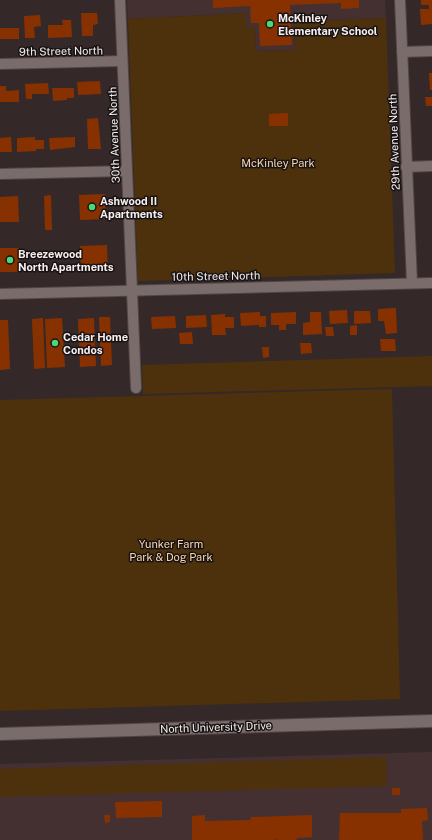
<svg xmlns="http://www.w3.org/2000/svg" width="432" height="840" font-family="'Public Sans',sans-serif">
  <style>
    .built { fill: #443031 }
    .green { fill: #4d310c }
    .building { fill: #883100 }
    .lines { fill: none; stroke-linecap: round; stroke-linejoin: round }
    .street-casing { stroke: #514646; stroke-width: 12 }
    .secondary-casing { stroke: #514646; stroke-width: 14 }
    .street { stroke: #7b6c6c; stroke-width: 10 }
    .secondary { stroke: #7b6c6c; stroke-width: 12 }
    .poi-dot { fill: #4cd676; stroke: #181313; stroke-width: 1.5 }
    .labels { text-anchor: middle; stroke-width: 3; stroke-linejoin: round; paint-order: stroke }
    .poi-label { font-size: 11px; font-weight: bold; fill: #f7eeee; stroke: #181313; text-anchor: start }
    .street-label { font-size: 11px; fill: #f7eeee; stroke: #181313 }
    .park-label { font-size: 11px; fill: #f8d5af; stroke: #181313 }
  </style>
  <rect width="100%" height="100%" fill="#352829"/>
  <!-- built -->
  <g class="built">
    <polygon points="127,0 385,0 386,18 294,21 295,50 256,51 255,28 246,27 246,13 128,19"/>
    <polygon points="432,752 432,840 0,840 0,764"/>
  </g>
  <!-- green -->
  <g class="green">
    <polygon points="246,13 246,27 255,27 256,51 295,50 294,21 386,18 395,273 138,281 128,19"/>
    <polygon points="432,356 432,386 143,394 142,365"/>
    <polygon points="392,389 400,699 0,711 0,400"/>
    <polygon points="386,757 387,786 0,797 0,769"/>
  </g>
  <!-- building -->
  <g class="building">
    <polygon points="213,0 359,0 359,8 341,9 341,3 290,5 292,45 260,46 259,23 251,23 250,6 213,8"/>
    <polygon points="421,0 432,0 432,24 421,25 420,9 429,9 429,5 421,5"/>
    <polygon points="81,13 97,13 98,24 93,25 93,36 82,36"/>
    <polygon points="40,15 41,26 34,27 35,38 25,38 24,16"/>
    <polygon points="62,20 71,20 72,37 48,38 48,25 63,25"/>
    <rect x="0" y="28" width="19" height="11"/>
    <polygon points="429,73 432,73 432,90 430,90"/>
    <polygon points="100,81 101,94 78,95 77,82"/>
    <polygon points="48,83 49,94 32,94 32,99 26,99 25,84"/>
    <polygon points="0,86 6,86 6,91 19,90 19,102 0,102"/>
    <polygon points="52,88 74,88 74,98 67,98 67,100 53,101"/>
    <polygon points="425,97 432,97 432,106 426,106"/>
    <polygon points="288,113 288,126 269,126 269,114"/>
    <polygon points="98,118 101,149 88,149 87,119"/>
    <polygon points="11,137 12,152 0,152 0,138"/>
    <polygon points="35,137 35,140 44,140 44,149 36,149 36,151 17,152 17,138"/>
    <polygon points="75,137 75,147 50,150 49,138"/>
    <polygon points="105,194 106,219 80,220 79,195"/>
    <polygon points="51,195 52,230 45,230 44,196"/>
    <polygon points="18,196 19,222 0,222 0,197"/>
    <polygon points="107,245 108,271 81,272 80,246"/>
    <polygon points="0,248 19,248 20,272 0,272"/>
    <polygon points="396,308 397,333 386,334 384,321 378,321 378,309"/>
    <polygon points="347,310 348,323 330,324 329,311"/>
    <polygon points="354,311 370,311 371,323 354,324"/>
    <polygon points="260,312 260,316 266,316 266,327 259,327 259,325 241,326 240,313"/>
    <polygon points="296,312 296,324 286,324 286,330 279,330 279,325 271,325 271,313"/>
    <polygon points="310,312 321,312 322,334 303,335 303,323 310,322"/>
    <polygon points="225,314 225,317 234,317 234,328 225,328 226,335 212,335 211,315"/>
    <polygon points="206,315 207,327 186,328 186,316"/>
    <polygon points="175,316 176,328 152,329 151,317"/>
    <polygon points="99,317 110,317 112,365 101,366"/>
    <polygon points="43,318 45,368 34,369 32,319"/>
    <polygon points="62,318 65,367 47,368 45,319"/>
    <polygon points="94,318 96,366 80,367 78,319"/>
    <polygon points="0,320 8,320 10,369 0,370"/>
    <polygon points="357,325 357,335 350,335 350,326"/>
    <polygon points="325,327 333,327 334,336 326,336"/>
    <polygon points="192,332 193,344 180,344 179,333"/>
    <polygon points="380,339 395,339 396,351 381,351"/>
    <polygon points="300,343 311,343 312,353 301,354"/>
    <polygon points="262,347 269,347 269,357 263,358"/>
    <rect x="392" y="788" width="8" height="7"/>
    <polygon points="162,801 162,817 116,818 115,802"/>
    <polygon points="427,808 428,820 422,821 423,840 339,840 340,813 401,813 401,809"/>
    <polygon points="104,815 110,815 110,822 105,823"/>
    <polygon points="205,815 205,821 251,820 251,817 312,815 312,837 298,838 296,840 276,840 278,838 274,840 192,840 192,816"/>
  </g>
  <g class="lines">
    <!-- street casing -->
    <g class="street-casing">
      <g id="street">
        <polyline points="120,0 136,388"/>
        <polyline points="400,0 412,283"/>
        <polyline points="402,52 432,51"/>
        <polyline points="0,64 122,61"/>
        <polyline points="406,167 432,166"/>
        <polyline points="0,174 127,171"/>
        <polyline points="0,294 432,283"/>
      </g>
    </g>
    <!-- secondary casing -->
    <g class="secondary-casing">
      <polyline id="secondary" points="0,734 432,721"/>
    </g>
    <!-- street -->
    <use href="#street" class="street"/>
    <!-- secondary -->
    <use href="#secondary" class="secondary"/>
  </g>
  <!-- markers -->
  <g class="poi-dot">
    <circle cx="270" cy="24" r="4"/>
    <circle cx="92" cy="207" r="4"/>
    <circle cx="10" cy="260" r="4"/>
    <circle cx="55" cy="343" r="4"/>
  </g>
  <g class="labels">
    <!-- poi labels -->
    <g class="poi-label">
      <text x="278" y="22">McKinley<tspan x="278" dy="13">Elementary School</tspan></text>
      <text x="100" y="205">Ashwood II<tspan x="100" dy="13">Apartments</tspan></text>
      <text x="18" y="258">Breezewood<tspan x="18" dy="13">North Apartments</tspan></text>
      <text x="63" y="341">Cedar Home<tspan x="63" dy="13">Condos</tspan></text>
    </g>
    <!-- street labels -->
    <g class="street-label">
      <text transform="translate(61 51) rotate(-1)" y="4">9th Street North</text>
      <text transform="translate(114 135) rotate(-92)" y="4">30th Avenue North</text>
      <text transform="translate(394 142) rotate(-92)" y="4">29th Avenue North</text>
      <text transform="translate(216 276) rotate(-1)" y="4">10th Street North</text>
      <text transform="translate(216 727) rotate(-2)" y="4">North University Drive</text>
    </g>
    <!-- park labels -->
    <g class="park-label">
      <text x="278" y="167">McKinley Park</text>
      <text x="171" y="548">Yunker Farm<tspan x="171" dy="13">Park &amp; Dog Park</tspan></text>
    </g>
  </g>
</svg>
